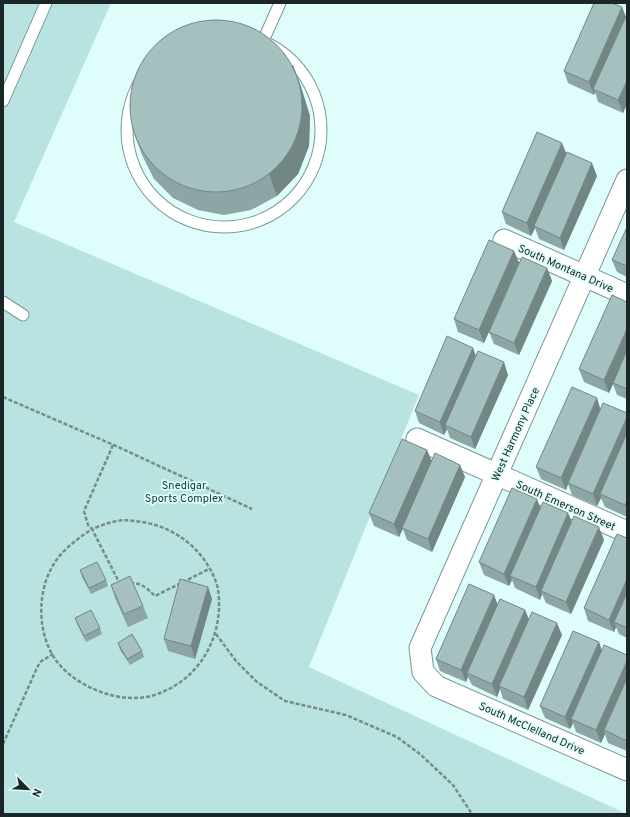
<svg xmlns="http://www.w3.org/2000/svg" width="630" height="817" font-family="Overpass,sans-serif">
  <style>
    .green { fill: #b8e3e1 }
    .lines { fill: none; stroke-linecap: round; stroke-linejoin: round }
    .lane-casing { stroke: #7b9796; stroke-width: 13 }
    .street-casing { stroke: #7b9796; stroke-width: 23 }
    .path { stroke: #778b8a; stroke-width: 2.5; stroke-dasharray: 4 2; stroke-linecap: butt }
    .lane { stroke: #fff; stroke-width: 11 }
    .street { stroke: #fff; stroke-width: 21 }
    .wall { fill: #8da5a4 }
    .shaded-wall { fill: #738686 }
    .building { fill: #a4c0bf; stroke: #738686 }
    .labels { text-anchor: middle; stroke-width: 3.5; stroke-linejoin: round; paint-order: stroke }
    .street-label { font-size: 11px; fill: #1b2726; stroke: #dffdfb }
    .park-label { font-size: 11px; fill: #0d3d3c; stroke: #dffdfb }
  </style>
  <rect width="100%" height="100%" fill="#dffdfb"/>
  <!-- green -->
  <polygon class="green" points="3,3 111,3 14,222 419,395 309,667 627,814 3,814"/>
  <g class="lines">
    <!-- lane casing -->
    <g class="lane-casing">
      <g id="lane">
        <circle cx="224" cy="130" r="97"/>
        <polyline points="263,41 280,3"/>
        <polyline points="3,101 46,3"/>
        <polyline points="3,302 23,315"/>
      </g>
    </g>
    <!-- street casing -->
    <g class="street-casing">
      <g id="street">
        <polyline points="627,180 420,648 423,672 436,686 627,770"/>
        <polyline points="504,240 627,295"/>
        <polyline points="417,439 627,532"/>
      </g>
    </g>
    <!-- path -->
    <g class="path">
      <polyline points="3,397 116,446 252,509"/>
      <path d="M113 445 84 511 88 525 92 529C100 526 109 522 118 521 125 519 134 521 142 522 176 527 206 551 217 585 219 592 219 601 219 609 217 646 196 679 160 693 144 700 123 699 107 694 87 688 67 676 55 659 38 634 37 595 51 569 60 551 76 540 92 529L120 584"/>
      <path d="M130 583C142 583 147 588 155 596L209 569"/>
      <polyline points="216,634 236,661 257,682 285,701 346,715 397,737 420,754 453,785 472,814"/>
      <polyline points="3,744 36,670 40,662 53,654"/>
    </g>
    <!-- lane -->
    <use href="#lane" class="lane"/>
    <!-- street -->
    <use href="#street" class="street"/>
  </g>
  <!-- wall -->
  <g class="wall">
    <polygon points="622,7 626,17 627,14 627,104 623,113 598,102 595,92 594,95 568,83 564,71"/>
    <polygon points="293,65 301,87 310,116 309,146 298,174 277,196 251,210 224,215 198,210 173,198 154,179 142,155 134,133"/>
    <polygon points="566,154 597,176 564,250 539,239 535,228 531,236 506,224 502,212"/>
    <polygon points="627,227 627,277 617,272 612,260"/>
    <polygon points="514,251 519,263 484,343 458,332 454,319"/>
    <polygon points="547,268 552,281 519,355 494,344 489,332"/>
    <polygon points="627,302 627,399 617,395 613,384 609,393 584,382 579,369"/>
    <polygon points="473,348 476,356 508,375 475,449 450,438 447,429 444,435 419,423 415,411"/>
    <polygon points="601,408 627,413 627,517 605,507 601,498 597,506 572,495 568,484 566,490 541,479 536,467"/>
    <polygon points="427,450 432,462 460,465 465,477 432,552 407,540 403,529 399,537 374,526 369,513"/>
    <polygon points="540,508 568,513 571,521 604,540 571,614 546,603 542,594 540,600 515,588 512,580 509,586 484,575 479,562"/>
    <polygon points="627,538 627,638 619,634 616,627 614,632 588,621 584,608"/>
    <polygon points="80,570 106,580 108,586 91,594 82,577"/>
    <polygon points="111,585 143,606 148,618 128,627 115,598"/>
    <polygon points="208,587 212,599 195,659 168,651 164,639"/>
    <polygon points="494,595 497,605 525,610 529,620 562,635 528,710 503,699 500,689 497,697 472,685 468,677 466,682 440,671 436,659"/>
    <polygon points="75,618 100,628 102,634 86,642 77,624"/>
    <polygon points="599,642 602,651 627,655 627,751 608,743 605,734 601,743 576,732 573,723 570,729 545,718 540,706"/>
    <polygon points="118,643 142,651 144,657 130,665 120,650"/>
  </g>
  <!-- shaded-wall -->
  <g class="shaded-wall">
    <polygon points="622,7 627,20 593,89 595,92 594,95 589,82"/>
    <polygon points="293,65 301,87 310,116 309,146 298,174 277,196 269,174"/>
    <polygon points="627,81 627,104 623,113 618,100"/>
    <polygon points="562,143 567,155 534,226 535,228 531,236 527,223"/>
    <polygon points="592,163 597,176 564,250 560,238"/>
    <polygon points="514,251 519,263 484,343 479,330"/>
    <polygon points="547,268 552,281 519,355 514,343"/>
    <polygon points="627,329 627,352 613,383 613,384 609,393 604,380"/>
    <polygon points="473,348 477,360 445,425 447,429 444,435 440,422"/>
    <polygon points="504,362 508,375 475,449 471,437"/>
    <polygon points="597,398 601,411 568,483 568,484 566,490 561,478"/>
    <polygon points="627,417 627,440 600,494 601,498 597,506 593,494"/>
    <polygon points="427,450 432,462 399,537 394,524"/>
    <polygon points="460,465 465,477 432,552 428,539"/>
    <polygon points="537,499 542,512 510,576 512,580 509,586 504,574"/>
    <polygon points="627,501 627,510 625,505"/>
    <polygon points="568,513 573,525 541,591 542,594 540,600 536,587"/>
    <polygon points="599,527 604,540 571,614 566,602"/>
    <polygon points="627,579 627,602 614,622 616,627 614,632 609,620"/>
    <polygon points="208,587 212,599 195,659 191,646"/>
    <polygon points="494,595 499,608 467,673 468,677 466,682 461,670"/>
    <polygon points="525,610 530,622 499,686 500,689 497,697 492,684"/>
    <polygon points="557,623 562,635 528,710 524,697"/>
    <polygon points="599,642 603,655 571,719 573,723 570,729 565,717"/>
    <polygon points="627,661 627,684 604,730 605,734 601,743 596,730"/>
  </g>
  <!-- building -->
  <g class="building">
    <polygon points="594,3 612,3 622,7 589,82 564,71"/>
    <polygon points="627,14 627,81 618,100 593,89"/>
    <circle cx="216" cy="106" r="86"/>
    <polygon points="537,132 562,143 527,223 502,212"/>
    <polygon points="567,152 592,163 560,238 534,226"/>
    <polygon points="627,227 627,266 612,260"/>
    <polygon points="489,240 514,251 479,330 454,319"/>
    <polygon points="522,257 547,268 514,343 489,332"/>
    <polygon points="612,295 627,302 627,329 604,380 579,369"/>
    <polygon points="447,336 473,348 440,422 415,411"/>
    <polygon points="627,350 627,389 613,383"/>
    <polygon points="478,351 504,362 471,437 445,425"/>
    <polygon points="572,387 597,398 561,478 536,467"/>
    <polygon points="603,403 627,413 627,417 593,494 568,483"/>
    <polygon points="627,433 627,501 625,505 600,494"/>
    <polygon points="402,439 427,450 394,524 369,513"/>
    <polygon points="435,453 460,465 428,539 402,528"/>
    <polygon points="512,488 537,499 504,574 479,562"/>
    <polygon points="543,502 568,513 536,587 510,576"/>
    <polygon points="574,516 599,527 566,602 541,591"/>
    <polygon points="617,534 627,538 627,579 609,620 584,608"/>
    <polygon points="97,562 106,580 89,588 80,570"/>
    <polygon points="130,576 143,606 124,614 111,585"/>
    <polygon points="180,579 208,587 191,646 164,639"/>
    <polygon points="469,584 494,595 461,670 436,659"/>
    <polygon points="627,593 627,628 614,622"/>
    <polygon points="500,599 525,610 492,684 467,673"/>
    <polygon points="91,610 100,628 84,636 75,618"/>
    <polygon points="532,612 557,623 524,697 499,686"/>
    <polygon points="573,631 599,642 565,717 540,706"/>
    <polygon points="132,634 142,651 127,659 118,643"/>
    <polygon points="604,645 627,655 627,661 596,730 571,719"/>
    <polygon points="627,678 627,741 604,730"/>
  </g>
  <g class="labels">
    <!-- street labels -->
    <g class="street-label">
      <text transform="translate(566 268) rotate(24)" y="4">South Montana Drive</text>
      <text transform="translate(515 434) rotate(-66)" y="4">West Harmony Place</text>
      <text transform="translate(566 505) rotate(24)" y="4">South Emerson Street</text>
      <text transform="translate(532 728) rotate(24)" y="4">South McClelland Drive</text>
    </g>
    <!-- park labels -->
    <g class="park-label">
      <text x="184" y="489">Snedigar<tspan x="184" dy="13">Sports Complex</tspan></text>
    </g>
  </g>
  <!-- border -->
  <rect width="630" height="817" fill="none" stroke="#1b2726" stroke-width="8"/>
  <!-- north arrow -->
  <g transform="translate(28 789) rotate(114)" stroke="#dffdfb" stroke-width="3" paint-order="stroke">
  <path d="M0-3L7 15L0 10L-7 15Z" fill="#1b2726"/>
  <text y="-6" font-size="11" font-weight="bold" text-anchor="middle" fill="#1b2726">N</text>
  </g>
</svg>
